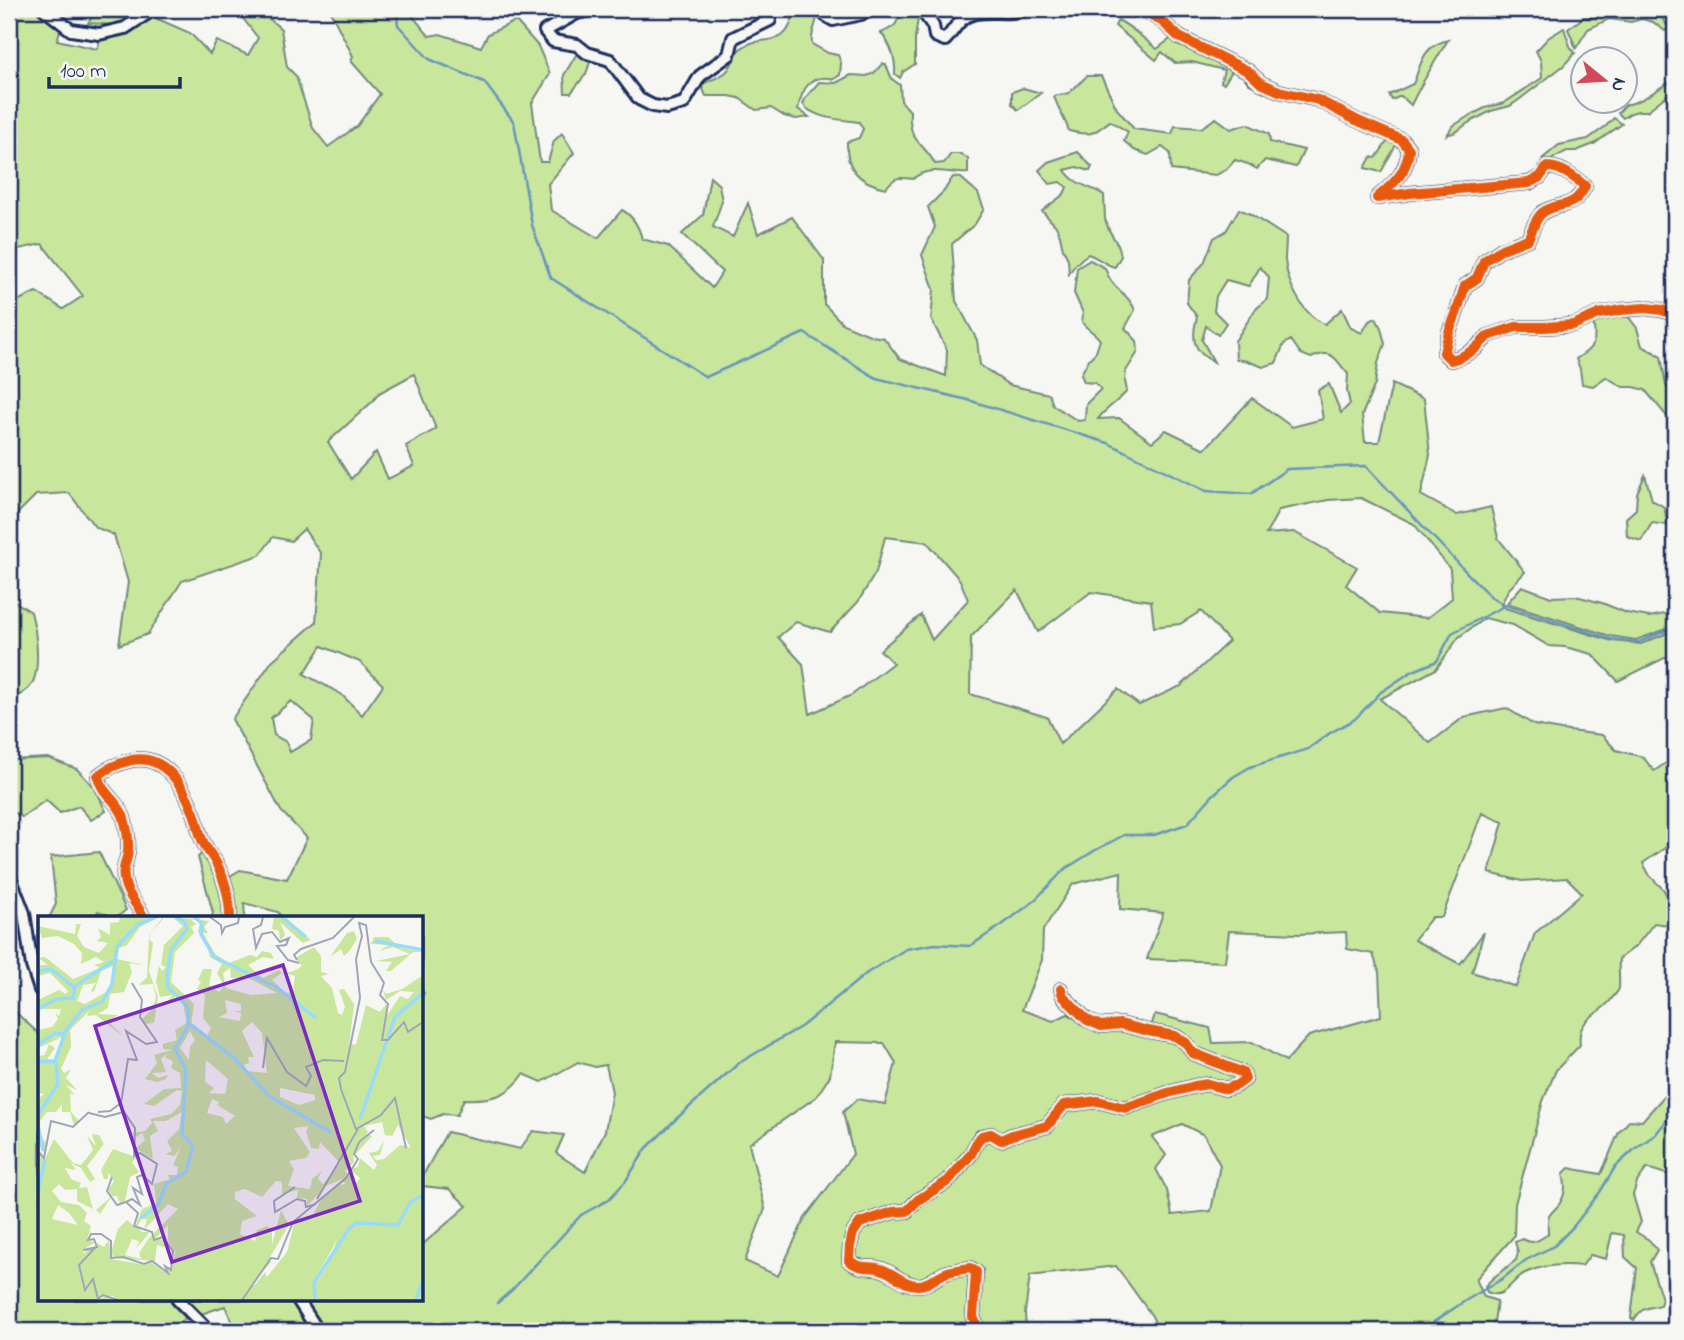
<svg xmlns="http://www.w3.org/2000/svg" width="1684" height="1340" font-family="'Indie Flower',sans-serif">
  <style>
    .green { fill: #c9e69d; stroke: #728a7e; stroke-width: 2; fill-rule: evenodd }
    .lines { fill: none; stroke-linecap: round; stroke-linejoin: round }
    .stream { stroke: #6696bc; stroke-width: 2.5 }
    .minor-casing { stroke: #1b2f5e; stroke-width: 16 }
    .minor { stroke: #f6f6f2; stroke-width: 10 }
    .cycleway-casing { stroke: #f6f6f2; stroke-width: 15 }
    .cycleway { stroke: #e8590c; stroke-width: 10 }
    .inset-river { fill: none; stroke: #98dbfa; stroke-width: 3.5 }
    .inset-road { fill: none; stroke: #9ea6b7; stroke-width: 2 }
    .view { fill: #7b2cbf; fill-opacity: 0.15; stroke: #7b2cbf; stroke-width: 3.5 }
    .inset-edge { fill: none; stroke: #1b2f5e; stroke-width: 3.5 }
  </style>
  <rect width="100%" height="100%" fill="#f6f6f2"/>
  <filter id="ink" filterUnits="userSpaceOnUse"><feTurbulence type="fractalNoise" baseFrequency=".0143" numOctaves="2"/><feDisplacementMap in="SourceGraphic" scale="14" xChannelSelector="R" yChannelSelector="G"/><feConvolveMatrix kernelMatrix="1 2 1 2 8 2 1 2 1" color-interpolation-filters="sRGB"/></filter>
  <g filter="url(#ink)">
    <!-- green -->
    <g class="green">
      <path d="M9 9H40L61 28 57 40 97 49 101 37 126 32 151 16 190 33 210 54 217 41 248 55 258 38 238 12 237 9H258L281 29 287 67 296 76 313 128 328 147 357 126 380 94 351 61 353 56 329 9H417L411 14 429 36 440 34 481 47 488 34 516 21 538 46 550 74 532 103 540 162H548L554 141 562 133 574 153 548 184 551 210 598 238 622 210C633 216 639 227 642 239L668 246 712 288 722 272 682 234 703 215 710 177 719 185 722 201 713 227 733 237 748 203 758 234 792 217 824 260V304L843 324 872 336 884 338 900 359 946 376 947 350 931 319 934 289 922 255 935 227 928 207 944 191 953 177 961 178 978 193 984 209 975 224 952 244 956 301 977 340 980 365 1009 385 1049 394 1053 405 1078 421 1085 420 1086 404 1101 389 1095 383 1084 382 1081 374 1089 359 1096 352 1100 340C1095 332 1087 330 1082 322L1083 313 1074 293 1077 268 1090 260 1105 268C1112 291 1127 290 1135 310L1125 328 1137 341 1138 352 1126 371 1125 381 1127 391C1118 402 1106 408 1098 419L1119 418 1152 442 1166 430 1205 449 1252 398 1292 427 1323 419 1318 390 1329 384 1341 413 1350 404 1347 391 1348 374C1334 358 1334 348 1311 358L1301 354 1291 340 1284 344 1276 363 1263 367 1247 361 1236 359 1235 341 1255 310 1267 299 1269 277 1260 267 1249 286 1226 280 1216 296 1214 311 1226 323 1218 335 1206 326 1202 340 1214 362C1193 352 1191 339 1197 317L1187 303 1189 280 1204 263 1214 238 1226 231 1239 209 1250 214 1286 237C1286 245 1285 253 1285 260 1287 283 1303 316 1325 324L1342 309 1351 328 1362 333 1369 321 1376 318 1381 328 1385 344 1378 363 1375 384 1362 415 1365 442H1379L1392 384 1424 399 1430 455 1421 495 1457 515 1491 507 1498 538 1525 572 1508 590 1501 605 1505 608 1612 641 1641 644 1675 630V653L1618 681 1592 654 1565 647 1549 646 1513 625 1485 618 1459 637 1436 669 1380 699 1430 743 1464 717 1506 708 1534 725 1561 730 1602 735 1616 750 1643 757 1654 771 1675 757V841L1643 863 1650 876 1664 890 1671 905 1675 926 1654 923 1636 946 1619 959C1618 966 1620 983 1619 988 1619 991 1615 994 1613 997 1601 1016 1576 1016 1580 1045L1556 1070 1543 1101 1515 1204 1514 1236 1476 1279 1484 1297 1497 1301 1494 1322 1491 1331H1159L1152 1316 1116 1266 1030 1276 1025 1312 1026 1331H983L979 1317 978 1268 970 1263 941 1271 921 1282 911 1280 887 1268 877 1265 867 1266 854 1260C854 1229 863 1225 892 1217 897 1215 904 1216 908 1213 914 1211 919 1203 925 1199 933 1193 948 1188 953 1182 965 1171 974 1155 980 1141L990 1138 1002 1146 1015 1138 1048 1129 1066 1109 1098 1105 1125 1110 1157 1098 1196 1088 1210 1086 1229 1092 1241 1086 1249 1079 1246 1069 1196 1048 1188 1040 1175 1033 1151 1027 1155 1014 1210 1028 1213 1043 1252 1042 1286 1061 1309 1036 1381 1016 1379 972 1373 954 1347 949 1346 932 1299 934 1229 931 1225 962 1147 959 1163 913 1120 909 1121 872 1073 884 1043 930 1042 960 1022 1010 1053 1021 1068 1014 1097 1032 1116 1028 1149 1036 1175 1039 1184 1045 1192 1056 1203 1059 1241 1074 1243 1078 1235 1084 1226 1087 1207 1081 1193 1084 1166 1090 1124 1106 1098 1098 1062 1103 1045 1124 999 1136 991 1131 979 1135 967 1154 946 1180 931 1187 904 1208 889 1211 857 1223 849 1234 847 1248V1263L858 1270H879L898 1281 919 1288 949 1274 968 1271 972 1273 970 1319 975 1331H321L302 1300H422V1245L467 1206 449 1189 422 1186V1177L447 1132 520 1149 533 1131 564 1135 556 1153 585 1172 605 1131 612 1092 606 1065 595 1067 578 1062 542 1082 524 1074C508 1097 491 1100 464 1099L457 1115 443 1114 431 1119 422 1116V995L424 993 422 990V918H282L278 912 244 903 245 918H234L233 902 227 878 240 870 287 879 307 838 281 811 232 719 272 661 316 622 321 554 304 529 291 541 273 537 260 555 182 581 148 634 119 645 128 582 114 535 95 527 69 493 36 495 9 522V305L36 292 63 309 83 296 42 244 9 251ZM414 374 436 429 406 446 414 466 388 479 376 452 351 479 328 442 373 401 379 393ZM1361 498 1414 524 1450 569 1452 598 1427 618 1380 613 1346 585 1357 567 1294 532 1266 534 1279 510 1328 500ZM885 537 927 542 960 580 968 600 932 640 921 615 880 650 893 663 852 695 810 714 803 664 778 637 796 622 830 632 858 602 876 572ZM1017 590 1038 632 1091 592 1151 601 1154 627 1180 624 1201 611 1229 641 1181 686 1139 705 1118 689 1060 744 1047 717 970 694 971 637ZM322 646 360 662 383 685 362 715 341 694 304 674ZM291 701 314 720 311 740 290 752 286 742 274 735 271 718ZM1482 813 1503 822 1489 873 1522 881 1567 878 1582 893 1535 933 1516 987 1472 972 1484 932 1460 964 1414 940 1432 917H1442ZM835 1042 884 1043 896 1063 885 1104 857 1099 843 1112 853 1154 805 1218 778 1276 745 1261 765 1209 749 1144 816 1097 830 1076ZM1182 1124 1204 1135 1220 1165 1211 1211 1172 1215 1167 1190 1156 1169 1166 1155 1152 1137Z"/>
      <polygon points="98,9 147,9 142,13 116,25 88,23"/>
      <path d="M790 9H817C820 22 810 29 812 44L828 53 838 55 841 63 840 75 834 79C811 73 802 88 798 109L809 117 796 119 784 116 771 108 756 110 739 98 729 96H706L701 85C709 80 719 78 726 72 733 66 733 55 740 49 762 31 786 54 794 12Z"/>
      <path d="M901 9H913L919 12 915 38V64L903 72 900 78 895 74C896 58 891 45 881 33 894 27 898 26 899 11Z"/>
      <polygon points="1612,9 1668,9 1663,20 1670,28 1665,31 1653,22 1642,19 1631,22 1609,19 1588,29 1576,48 1568,29 1584,17 1596,17 1608,12"/>
      <path d="M1118 20C1132 27 1144 39 1157 49L1173 37C1193 53 1221 58 1243 71 1254 77 1264 87 1275 94L1249 84 1244 77 1232 71 1224 84 1221 82 1224 70 1192 62 1175 63 1162 52 1156 60 1115 26Z"/>
      <polygon points="1564,28 1570,46 1575,53 1563,66 1520,99 1510,106 1491,111 1468,123 1456,132 1447,135 1453,126 1469,116 1485,108 1504,103 1542,78 1541,61 1536,51 1548,38"/>
      <path d="M1448 40C1435 61 1422 82 1411 105L1401 96 1392 100 1389 95 1413 84C1422 63 1421 47 1448 40Z"/>
      <polygon points="579,50 591,59 586,74 571,93 565,93 564,75"/>
      <path d="M883 63 886 65 892 79 900 85 901 101 910 111C908 143 923 141 935 164L944 163 951 154H961L968 159V173C949 175 929 164 913 179 899 177 895 176 886 188 860 183 845 169 847 142L859 138 863 129 859 122C843 120 811 118 803 104L806 97 819 82 836 83 851 75 867 76 874 73Z"/>
      <path d="M1675 72V93L1671 92 1647 111H1638L1631 113 1623 118 1618 113 1625 105C1646 101 1655 89 1674 80Z"/>
      <path d="M1087 76H1101L1117 109 1134 129 1172 134 1175 126 1201 128 1216 118 1231 129 1247 124 1269 134 1270 142 1304 150 1296 167 1265 160 1257 169 1248 164 1235 160 1226 170 1216 175 1171 170 1170 153 1162 147 1148 155 1134 150 1124 141 1128 132 1110 121C1092 135 1091 136 1069 131 1065 119 1058 109 1054 96L1069 93Z"/>
      <polygon points="1023,88 1041,93 1018,110 1012,104 1012,92"/>
      <polygon points="1614,118 1622,124 1594,144 1576,151 1567,151 1557,156 1546,164 1542,159 1559,145 1588,139 1606,126"/>
      <polygon points="1389,139 1396,145 1381,172 1365,168 1371,157 1376,158"/>
      <path d="M1078 152 1092 167 1090 171 1077 167 1065 170C1074 185 1090 186 1104 195L1105 219 1109 230 1119 247 1121 256 1115 267C1105 265 1098 257 1088 254 1079 260 1074 265 1069 274L1068 259 1063 249 1060 235 1056 226 1042 211 1064 194 1067 187 1060 182 1050 184 1039 170 1048 162Z"/>
      <path d="M1627 315 1637 328 1642 346 1661 356 1666 386 1675 400V426L1645 390 1634 387H1623L1606 377 1593 386 1582 384 1580 369 1576 359C1597 346 1596 342 1593 319L1604 316Z"/>
      <polygon points="1645,475 1652,500 1664,507 1668,525 1652,523 1641,541 1627,536 1626,518 1636,509 1637,493"/>
      <polygon points="1522,586 1551,597 1576,596 1602,603 1627,613 1649,617 1669,613 1675,608 1675,626 1636,640 1610,636 1507,603"/>
      <path d="M9 598 31 612C36 630 43 675 28 689 22 694 15 698 9 702Z"/>
      <polygon points="48,758 77,769 94,787 106,811 91,820 79,806 60,813 46,800 22,817 15,813 9,817 9,760"/>
      <polygon points="205,851 222,883 227,918 211,918 213,913 198,857"/>
      <polygon points="99,852 126,910 116,918 98,911 94,918 49,918 56,904 51,857"/>
      <polygon points="9,1006 40,1035 40,1300 175,1300 189,1316 165,1331 9,1331"/>
      <path d="M1675 1056V1177L1647 1168 1637 1182 1633 1195 1641 1222 1636 1232 1649 1240 1657 1250 1650 1262 1662 1299 1660 1305C1646 1309 1643 1306 1634 1320L1631 1318 1637 1268 1625 1257 1624 1235 1612 1233 1606 1259 1590 1255 1582 1266C1563 1264 1542 1265 1525 1273 1511 1280 1505 1301 1487 1292L1485 1286 1493 1278 1516 1260 1518 1252 1515 1242 1522 1239C1533 1245 1538 1241 1548 1234 1548 1228 1547 1222 1549 1216 1552 1211 1557 1208 1560 1203 1566 1193 1566 1185 1563 1174L1569 1168 1601 1174 1619 1132 1630 1120 1642 1121 1674 1085Z"/>
      <polygon points="184,1300 293,1300 314,1331 237,1331 225,1306 198,1315"/>
    </g>
    <g class="lines">
      <!-- stream -->
      <g class="stream">
        <polyline points="396,9 398,25 429,59 484,82 514,122 532,225 551,278 706,377 804,333 876,378 968,400 1108,443 1206,491 1251,494 1287,469 1366,466 1470,576 1491,597 1505,605 1611,639 1639,642 1675,627"/>
        <polyline points="497,1303 513,1289 581,1215 608,1200 625,1182 646,1149 676,1119 739,1063 802,1026 867,973 906,949 935,944 970,946 1002,925 1033,902 1065,869 1094,851 1124,835 1154,835 1187,824 1213,795 1233,777 1250,767 1308,749 1330,733 1355,719 1381,692 1411,672 1437,661 1452,633 1504,606"/>
        <polyline points="1420,1331 1465,1301 1502,1279 1526,1260 1554,1246 1573,1227 1600,1192 1615,1167 1637,1147 1655,1135 1675,1110"/>
      </g>
      <!-- minor casing -->
      <g class="minor-casing">
        <g id="minor">
          <polyline points="44,9 71,30 99,34 125,28 154,9"/>
          <polyline points="596,9 577,13 545,31 553,41 577,45 587,53 610,60 639,99 653,106 667,108 684,103 700,76 729,55 733,38 770,20 770,9"/>
          <polyline points="824,9 825,15 833,20 861,14 876,9"/>
          <path d="M921 9 933 26 935 36 945 40C951 34 956 24 964 18 980 6 1008 17 1025 9"/>
          <path d="M1142 9 1163 22 1179 37 1248 71 1261 83 1279 91 1318 100 1356 120 1402 140 1409 149C1407 173 1394 183 1377 198L1410 193 1529 183 1540 177 1547 167C1561 167 1574 177 1585 186 1574 211 1558 201 1542 213 1535 219 1532 231 1528 239L1502 249 1484 261 1477 278 1465 286 1456 314 1449 332 1444 353 1451 360 1461 357 1475 349 1488 336 1516 327H1545L1573 325 1599 314 1621 310 1645 308 1662 310 1675 315"/>
          <polyline points="9,874 24,913 32,966 40,990"/>
          <path d="M144 918C139 906 128 897 125 884 122 873 124 868 127 857 130 845 127 829 124 818 119 801 101 794 98 776 108 767 119 763 132 760 164 754 183 785 193 811 197 819 198 829 201 837 204 846 210 853 215 861 225 879 230 897 230 918"/>
          <polyline points="178,1300 203,1325 207,1331"/>
          <polyline points="298,1300 318,1331"/>
          <path d="M979 1331 973 1317 976 1272 970 1268C963 1269 955 1270 948 1272 937 1275 929 1286 917 1285 903 1285 894 1273 881 1269 868 1265 865 1271 849 1261L850 1246 853 1233 860 1223 893 1212 907 1211 918 1200 948 1181 971 1154 978 1140 982 1136 991 1134 1001 1140 1012 1135 1047 1126 1064 1105 1098 1101 1125 1108 1168 1093 1195 1086 1208 1084 1226 1089 1237 1085 1245 1079 1243 1073 1193 1053 1186 1043 1175 1036 1148 1031 1120 1024 1101 1026 1087 1020 1063 996 1061 989"/>
        </g>
      </g>
      <!-- minor -->
      <use href="#minor" class="minor"/>
      <!-- cycleway casing -->
      <g class="cycleway-casing">
        <g id="cycleway">
          <path d="M1142 9 1163 22 1179 37 1248 71 1261 83 1279 91 1318 100 1356 120 1402 140 1409 149C1407 173 1394 183 1377 198L1410 193 1529 183 1540 177 1547 167C1561 167 1574 177 1585 186 1574 211 1558 201 1542 213 1535 219 1532 231 1528 239L1502 249 1484 261 1477 278 1465 286 1456 314 1449 332 1444 353 1451 360 1461 357 1475 349 1488 336 1516 327H1545L1573 325 1599 314 1621 310 1645 308 1662 310 1675 315"/>
          <path d="M144 918C139 906 128 897 125 884 122 873 124 868 127 857 130 845 127 829 124 818 119 801 101 794 98 776 108 767 119 763 132 760 164 754 183 785 193 811 197 819 198 829 201 837 204 846 210 853 215 861 225 879 230 897 230 918"/>
          <path d="M979 1331 973 1317 976 1272 970 1268C963 1269 955 1270 948 1272 937 1275 929 1286 917 1285 903 1285 894 1273 881 1269 868 1265 865 1271 849 1261L850 1246 853 1233 860 1223 893 1212 907 1211 918 1200 948 1181 971 1154 978 1140 982 1136 991 1134 1001 1140 1012 1135 1047 1126 1064 1105 1098 1101 1125 1108 1168 1093 1195 1086 1208 1084 1226 1089 1237 1085 1245 1079 1243 1073 1193 1053 1186 1043 1175 1036 1148 1031 1120 1024 1101 1026 1087 1020 1063 996 1061 989"/>
        </g>
      </g>
      <!-- cycleway -->
      <use href="#cycleway" class="cycleway"/>
    </g>
  </g>
  <!-- overview -->
  <g transform="translate(38 916)">
    <rect width="385" height="385" fill="#f6f6f2"/>
    <path d="M82 1H121L102 11 89 29 81 32 79 43 106 49 91 47 94 56 86 76 72 78 70 92 60 98 80 99 70 105 87 122 58 99 49 100 51 95 32 114 33 131 23 153 26 157 33 153 28 162 39 174 28 169 37 179 32 177 33 196 41 205 36 210 32 196H24V188L18 196H9L2 205 3 222 9 227 6 237 0 226V183L6 178 0 177V140L7 139 11 128 17 132 9 143 16 144 24 122 12 120 22 122 0 132V114L14 111 20 103 17 96 21 100 23 93H0V84L21 74 28 78 30 75 12 57 0 60V49H10L0 42 7 41 35 63 62 52 56 49 66 46 58 41 43 48 44 37 36 28 20 20 4 22 0 10 37 18 38 8H43L39 20 46 31 61 37 70 27 59 25 63 21 60 12 72 19V7L81 6ZM75 50V65L68 76 47 88 39 85 45 69 58 67 53 75 56 76 63 55ZM125 1V3L112 18 111 23 115 27 111 55 120 81 116 107 106 108 104 103 115 92 118 81 115 68 101 69 109 61 111 19ZM134 1 171 5 166 11 170 17H165L177 38 191 47 212 39 219 41 224 35 233 37 236 43 225 41 210 49 225 62 241 54 245 58 258 54 264 50 257 42 276 31 283 40V56L291 58 283 60 294 72 300 97 304 99 307 91 301 74 306 73 316 88 310 139 314 128 318 129 328 89 342 96 349 87 348 101 362 80 370 83 376 76 362 75 348 84 345 74 348 78 364 73 385 59V279L372 287 366 300 373 288 385 280V384H277L276 368 281 363 291 347 299 324 275 367 276 384H81L75 380H71L79 384H61L68 380 60 382 58 375 59 384H0V235L7 243 16 223 35 247 43 249 55 234 49 220 58 230 54 218 61 219 66 228 49 250 57 263 52 266 43 252 33 247 38 254 27 252 33 263 43 267 41 272 49 271 55 293 39 285V273L27 274 21 268 14 275 23 286 41 289 49 297 46 305 53 310 49 324 57 326 45 334V337L59 331V327L66 331 71 324 73 343 107 349 113 346 125 355 131 357 128 350 134 354 137 336 130 324V309L118 322 129 325 133 333 119 329 117 345 76 342 73 336 80 313 89 304 97 311 104 293 118 287 116 268 132 263 129 259H139L140 251 135 249 142 233 136 240 127 238 134 235 129 225 141 213 144 196 128 205H115L120 215 112 220 115 243 100 234 99 241 94 246 101 256 92 261 87 285 82 288 79 280H74L62 298 58 294 74 280 70 274 76 265 70 257V263H66L63 254 75 233 97 241V233L107 224 104 217 99 221 94 217 107 215 114 207 112 203 133 198 142 189 144 175 139 174 116 190 106 188 126 173 143 172 142 157 133 152 135 145 127 142 129 138 123 143 128 156 114 157 120 162 130 159 128 163 119 166 107 163 119 147 116 139 134 134 125 133V128L139 124 137 114 149 107 144 84 138 80 126 89 135 79 122 81 118 66 121 50 124 55 128 51 123 49 126 29 145 10ZM151 2 162 5 160 16 169 24 172 41 184 48 179 57 186 70 181 76 171 69 174 53H165L160 64 163 66 159 73 167 79 165 102 173 112 169 120 153 110 156 88 133 66 137 36 156 17 153 11 158 8ZM192 52 193 62H210L239 77 213 79 188 72 185 57ZM244 57 257 60 255 76 248 77 234 64ZM187 84 203 88V95H197L203 97 202 105 181 101 189 97ZM214 106 224 117 229 157 209 155 206 149 211 147 210 141H216L204 115ZM152 115 157 124 152 130 151 144 142 132ZM168 144 190 163 187 178 171 177 176 172 167 166ZM242 172 277 179V184L261 189 242 181ZM174 183 181 186 179 189 197 200 188 208 185 201 169 197ZM344 206 347 219 354 220 360 209 373 232 362 229 346 243 338 244 335 240 342 239 346 225 340 235 331 237 339 249 336 254 322 242 320 251 315 252 313 255 322 262 319 267 307 255 316 246 315 238 319 229 317 239 334 220 328 218 324 223 330 216 326 210ZM271 210 268 215 273 232 281 233 282 226 301 246 304 244 285 268 280 263 284 255 274 263 272 273 250 270 256 253 251 245 268 242 272 236 256 212ZM309 261 303 265 308 268 298 269 283 283 274 301 256 308 249 336 229 361 227 356 217 369H213L233 346 232 341 251 309 243 294 234 329V314L229 310 219 314 217 325 202 318 204 305 219 300 197 283V276L207 273 224 281 238 265 244 266V278L260 274 259 282 269 283V290L288 270ZM130 288 140 293 111 322 101 337 103 343 87 339 94 323 101 325 98 332 109 320 111 316H104L99 311 104 302 109 304 106 314ZM20 289 31 297 40 309 14 303ZM236 1H247L273 24 265 27 242 6 247 19 242 25 241 15 234 13ZM316 15 319 23 312 34 306 40 303 33 292 41 309 17ZM336 21H350L362 32 385 36H375L353 55H348L354 46 338 45 372 38 355 31 341 35 351 29 333 28Z" fill="#c9e69d" fill-rule="evenodd"/>
    <path class="inset-river" d="M156 1 164 7 163 18 176 41 238 71 278 102M244 1 268 21M337 25 385 34M0 55 13 53 37 72M0 93 19 83 35 82 37 70 75 45M152 108 196 142 231 180 294 217M0 129 17 117 25 118M0 146 17 145 28 114 44 94 65 85 74 68 79 31 99 9 118 1M0 199 20 168 18 146M322 203 357 101 384 78 385 69M0 209 5 235M0 276 7 244M103 302 120 289 128 268 148 256 155 230 144 218 148 154 137 133 150 110V91L130 71 129 60 133 34 149 13 147 6 138 1M277 384 276 367 310 314 318 307 360 309 372 287 385 279M378 384 385 364"/>
    <path class="inset-road" d="M172 1 183 9 184 17 187 11 200 7 201 1M225 1 223 9 215 13 218 32 224 18 234 16 242 26 251 22 248 29 239 30 250 44 261 47M259 44 256 39 263 33 295 22 316 1M225 152 229 122 249 156 268 170 273 160 268 151 285 144 306 145M60 196 72 195 83 187 90 143 99 144 88 115 108 128 119 126 102 101 104 84 94 67M51 197 67 201 86 196 97 212 96 240 102 237 119 248 114 268 104 259 99 261 104 278 95 272 102 289 94 283 88 286 100 297 96 310 114 316 116 324 125 321 135 335 133 354 127 350 130 357 114 345 106 348 85 341 73 342V325L63 318H53L50 324 56 323 59 331 45 334 56 333 41 349 47 374 55 363 60 383M368 232 357 182 343 199 318 213 303 173 301 162 307 156 322 82 318 43 324 20 321 7 328 9 333 46 346 67 342 79 350 88 344 124H350L366 106 370 116 385 106M0 235 6 242 13 205 35 211 51 196M74 261 69 275 79 289 88 286M257 271 236 285 237 296 259 283 267 285 268 291 278 288M279 283 320 213M60 383 65 379 80 384M204 384 233 342 240 343 255 306 308 262 320 243 316 238 321 226 336 214"/>
    <path class="view" d="M245 49 322 285 134 346 57 110Z"/>
    <rect width="385" height="385" class="inset-edge"/>
  </g>
  <!-- margin -->
  <rect width="1684" height="1340" fill="none" stroke="#f6f6f2" stroke-width="35"/>
  <rect x="18" y="18" width="1649" height="1305" fill="none" stroke="#1b2f5e" stroke-width="2.5" filter="url(#ink)"/>
  <!-- north arrow -->
  <g transform="translate(1604 80) rotate(108)"><circle r="33" fill="#f6f6f2" stroke="#9ea6b7" stroke-width="2"/>
  <path d="M0-5L12 26L0 18L-12 26Z" fill="#d1495b"/>
  <text y="-10" font-size="19" font-weight="bold" text-anchor="middle" fill="#1b2f5e">N</text>
  </g>
  <!-- scale -->
  <path d="M49 77v10h131v-10" fill="none" stroke="#1b2f5e" stroke-width="3.5"/>
  <text x="60" y="77" font-size="21" fill="#1b2f5e" stroke="#f6f6f2" stroke-width="5" paint-order="stroke">100 m</text>
</svg>
